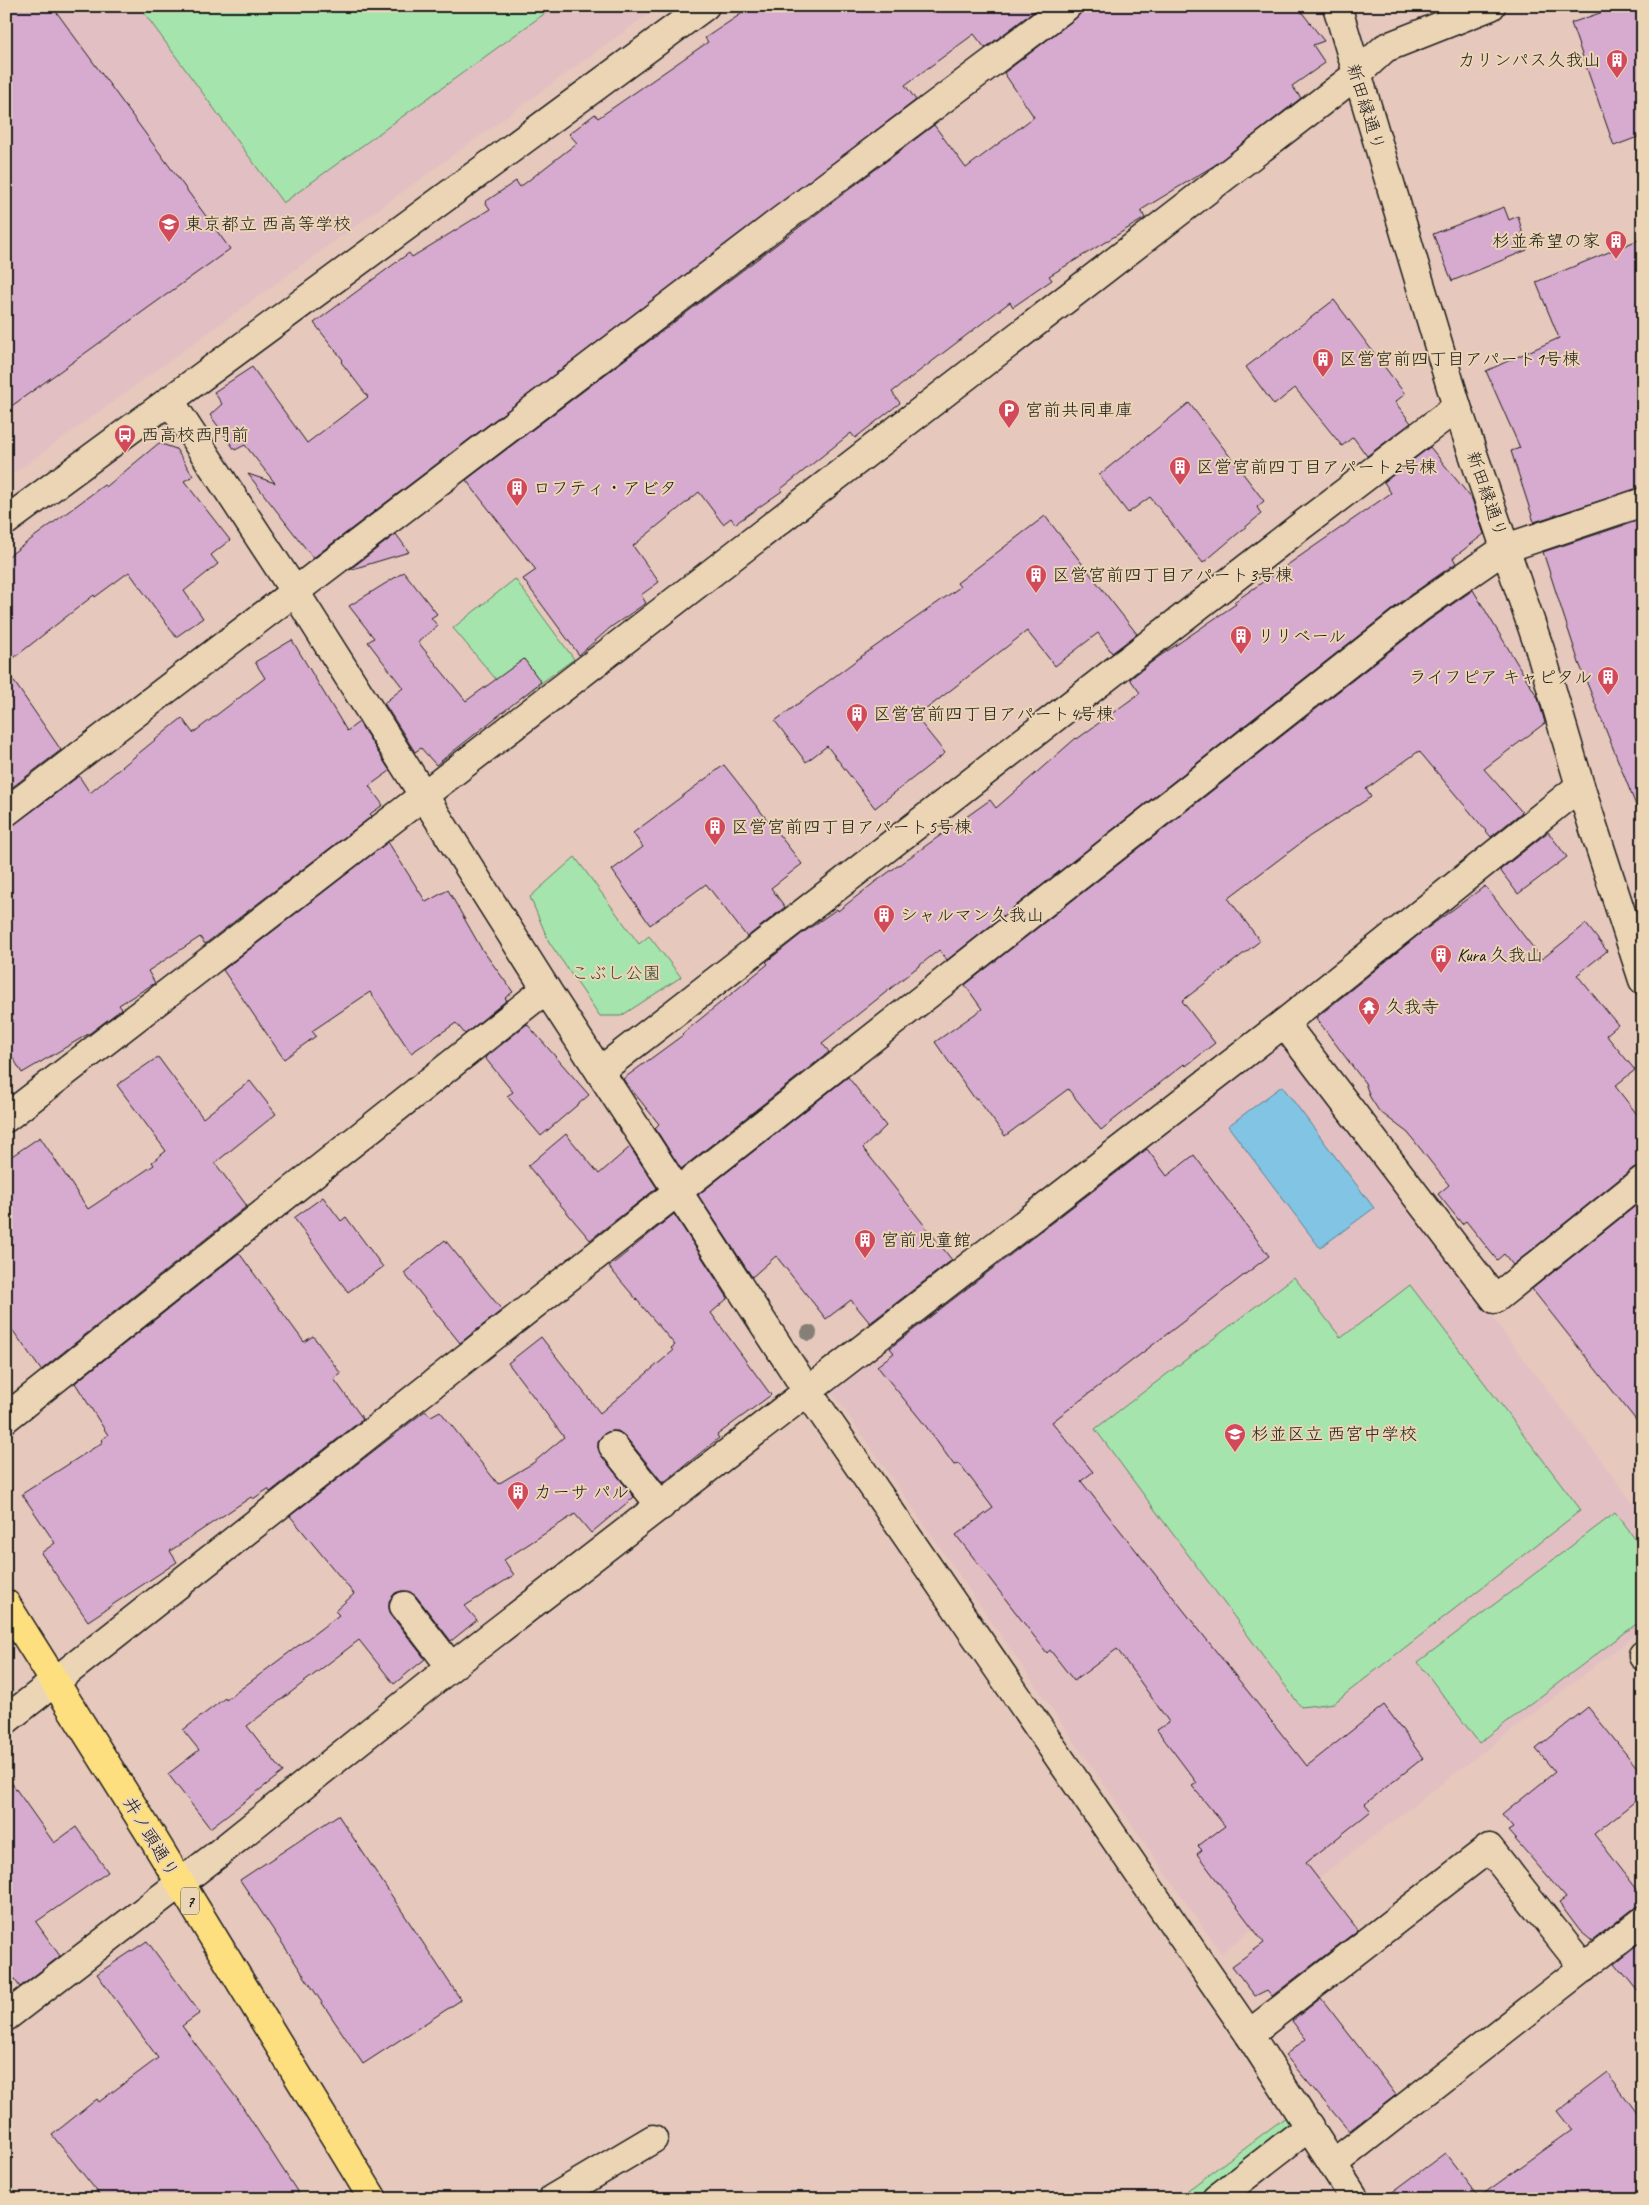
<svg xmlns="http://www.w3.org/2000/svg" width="1649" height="2205" font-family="Caveat,'Klee One',sans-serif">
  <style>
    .built { fill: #e2bfc2 }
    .green { fill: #a5e4ac; stroke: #608064 }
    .water { fill: #82c4e3; stroke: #598193 }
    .building { fill: #d7abcf; stroke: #1c1c1c }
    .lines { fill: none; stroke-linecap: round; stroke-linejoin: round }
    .minor-casing { stroke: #1c1c1c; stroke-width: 31 }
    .major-casing { stroke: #1c1c1c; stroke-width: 31 }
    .minor { stroke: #ecd5b5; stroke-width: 28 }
    .major { stroke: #fedf80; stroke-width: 28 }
    .tree { fill: #867f74 }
    .labels { text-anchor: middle; stroke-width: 4; stroke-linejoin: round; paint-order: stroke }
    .shield { fill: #ecd5b5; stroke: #5a544a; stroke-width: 1 }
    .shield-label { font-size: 16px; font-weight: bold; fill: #1c1c1c }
    .poi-label { font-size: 18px; fill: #1c1c1c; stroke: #ecd5b5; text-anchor: start }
    .street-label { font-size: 18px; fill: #1c1c1c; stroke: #ecd5b5 }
    .park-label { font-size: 18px; fill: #374439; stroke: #ecd5b5 }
  </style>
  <rect width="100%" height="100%" fill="#e6c8bd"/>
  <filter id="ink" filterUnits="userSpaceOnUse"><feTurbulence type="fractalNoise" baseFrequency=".02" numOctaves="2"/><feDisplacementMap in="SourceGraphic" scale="10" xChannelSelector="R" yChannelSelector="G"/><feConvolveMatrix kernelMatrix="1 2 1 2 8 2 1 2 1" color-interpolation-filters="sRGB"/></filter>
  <g filter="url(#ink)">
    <!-- built -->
    <g class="built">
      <polygon points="6,6 659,6 6,479"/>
      <polygon points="1280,1038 1643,1516 1643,1629 1221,1953 831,1390"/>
    </g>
    <!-- green -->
    <g class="green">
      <polygon points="139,6 555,6 283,203"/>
      <polygon points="515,579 574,659 515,702 453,628"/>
      <polygon points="575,857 639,944 649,936 681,977 621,1016 600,1016 549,942 530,897"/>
      <polygon points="1294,1277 1341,1338 1410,1285 1581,1510 1334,1703 1301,1707 1095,1429"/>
      <polygon points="1615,1513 1643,1549 1643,1619 1479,1743 1418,1662"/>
      <polygon points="1287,2116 1291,2129 1201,2199 1176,2199"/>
    </g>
    <!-- water -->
    <polygon class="water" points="1282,1086 1374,1208 1320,1248 1228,1126"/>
    <!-- building -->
    <g class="building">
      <polygon points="6,6 52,6 230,249 6,410"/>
      <polygon points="753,6 1041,6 985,48 974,34 905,85 916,100 313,558 248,474 275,483 245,445 235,450 210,415 222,404 214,392 252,367 307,443 368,397 341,362 343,360 314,323 409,253 412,257 490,209 485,202 516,181 520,187 577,143 569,134 595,114 598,118 708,42 705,38"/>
      <polygon points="1082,6 1297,6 1324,41 1313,45 1325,63 1292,86 1301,98 1215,165 1141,210 1145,218 1049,276 1052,280 1013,307 1010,302 892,392 900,403 855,438 851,433 781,489 782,491 735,524 731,518 723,524 699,492 633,546 659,582 641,595 646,603 611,627 579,655 523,579 536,570 466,480 934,125 966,168 1034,117 1004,73 1076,18 1081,13"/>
      <polygon points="1620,6 1643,6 1643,135 1614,146 1571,23"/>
      <polygon points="1504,207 1509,220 1518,216 1527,250 1452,281 1433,234"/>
      <polygon points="1643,238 1643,487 1534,522 1511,451 1520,448 1486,371 1559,338 1536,282"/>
      <polygon points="1334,300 1405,394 1395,402 1411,423 1367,456 1353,437 1342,446 1295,388 1274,405 1246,367"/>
      <polygon points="1189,403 1264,501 1257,507 1261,514 1203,563 1150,497 1128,513 1099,475"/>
      <polygon points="159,443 176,449 193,476 184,481 230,540 211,555 218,564 184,591 203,618 176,637 129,572 95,597 94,595 6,664 6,558 104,485 106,487"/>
      <polygon points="1430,447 1472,499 1484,534 1453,558 1456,563 1409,596 947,960 939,950 822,1043 829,1052 681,1169 655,1128 659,1124 623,1079 683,1035 682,1034 768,964 766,962 804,932 837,909 838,911 875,882 990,800 996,808 1076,738 1077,739 1140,693 1130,679 1157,658 1236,604 1234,602 1391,493 1384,482"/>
      <polygon points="1045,516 1137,634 1112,653 1098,633 1055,666 1027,631 916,717 945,753 875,808 827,746 806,762 775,721 866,653 960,587 957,583"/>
      <polygon points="1643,519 1643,818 1641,818 1579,663 1543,552"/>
      <polygon points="396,534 409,552 349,570"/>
      <polygon points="404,572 437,614 431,618 438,626 418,642 466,701 524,659 541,682 436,765 421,748 415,752 384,703 403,688 368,642 374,638 349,606"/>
      <polygon points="1473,590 1538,698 1545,723 1484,769 1522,812 1491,837 1419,751 1366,789 1371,797 1310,836 1228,898 1260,941 1182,1001 1215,1043 1186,1066 1184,1064 1101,1130 1068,1089 1005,1136 977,1098 975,1099 935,1042 982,1009 965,985 1428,621"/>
      <polygon points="292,640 347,731 359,722 390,771 369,786 383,805 370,814 372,816 205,944 200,937 148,971 155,983 119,1005 122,1009 90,1033 22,1073 6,1046 6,827 15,824 79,776 90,793 182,718 193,733 265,678 255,662"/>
      <polygon points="6,670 61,750 6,792"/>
      <polygon points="724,765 802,864 771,888 785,907 747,937 706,884 650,925 612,870 643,847 633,833"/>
      <polygon points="1548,832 1567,857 1518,894 1500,870"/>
      <polygon points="388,842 426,902 448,890 481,948 513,992 505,998 507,1000 465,1034 456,1023 411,1053 370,992 312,1031 316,1036 284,1059 223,970"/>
      <polygon points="1485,886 1542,959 1586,924 1607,951 1577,975 1618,1025 1606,1035 1635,1070 1615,1086 1643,1122 1643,1165 1633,1168 1513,1265 1504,1254 1497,1260 1466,1221 1462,1224 1438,1194 1449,1185 1408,1133 1379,1111 1370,1097 1365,1083 1316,1018 1422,932"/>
      <polygon points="527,1024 589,1095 541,1136 507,1096 513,1092 485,1058"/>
      <polygon points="158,1057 203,1118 250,1081 276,1114 215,1163 247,1206 41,1370 6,1321 6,1160 40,1137 88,1209 154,1165 152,1162 166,1151 117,1085"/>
      <polygon points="848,1077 886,1126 863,1148 952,1260 870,1323 851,1300 826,1319 776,1256 752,1277 698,1195"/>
      <polygon points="566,1134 599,1174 630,1147 657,1188 590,1240 528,1166"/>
      <polygon points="1147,1149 1167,1176 1194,1155 1269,1256 1052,1422 1093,1472 1081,1481 1307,1766 1384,1705 1423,1758 1365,1804 1371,1811 1306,1863 1358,1930 1272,1996 1267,1990 1255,1996 1232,1966 1264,1943 1197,1854 1202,1850 1198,1846 1225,1826 1192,1786 1197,1783 1157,1730 1169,1722 1117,1649 1074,1681 1050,1650 1047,1653 956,1535 993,1508 960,1464 954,1465 925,1425 877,1366 894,1353 890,1348"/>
      <polygon points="323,1197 341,1221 346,1217 383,1267 348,1292 294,1218"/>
      <polygon points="1643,1200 1643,1429 1532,1289"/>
      <polygon points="674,1214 728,1298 711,1313 771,1395 717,1435 719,1438 663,1483 625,1436 618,1431 611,1431 604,1434 598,1441 598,1448 601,1455 634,1497 591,1533 575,1514 504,1560 514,1575 465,1606 477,1620 451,1641 416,1596 409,1591 401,1591 395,1593 389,1601 389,1609 391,1615 425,1659 394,1684 359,1640 247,1726 283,1772 210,1828 168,1774 199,1750 183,1730 225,1698 226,1700 339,1615 335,1611 354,1594 290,1516 425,1411 431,1416 440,1411 498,1484 533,1463 564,1437 508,1363 541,1337 600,1413 673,1351 671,1348 675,1345 609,1267"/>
      <polygon points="445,1240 502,1310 460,1343 404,1273"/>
      <polygon points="239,1253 304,1342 313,1336 341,1374 334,1379 363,1419 270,1492 268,1489 253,1499 251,1497 170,1551 177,1562 88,1621 41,1553 55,1543 22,1494 103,1442 101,1440 108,1435 75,1383"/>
      <polygon points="1588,1707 1643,1775 1643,1795 1594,1834 1643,1897 1643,1906 1633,1909 1592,1941 1580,1931 1559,1903 1566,1898 1508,1831 1513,1828 1502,1815 1555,1772 1536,1749"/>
      <polygon points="6,1775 54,1843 76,1827 108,1872 36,1922 60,1956 20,1987 6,1968"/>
      <polygon points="338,1815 461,2000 363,2064 240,1880"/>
      <polygon points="147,1941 200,2013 182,2026 238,2100 302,2199 103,2199 52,2135 97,2099 99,2102 158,2058 97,1974"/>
      <polygon points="1643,1941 1643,1998 1615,1963"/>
      <polygon points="1321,1998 1396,2095 1349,2131 1285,2055 1306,2039 1292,2021"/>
      <polygon points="1607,2073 1643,2121 1643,2199 1383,2199 1445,2153 1479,2197 1572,2130 1557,2111"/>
    </g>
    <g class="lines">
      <!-- minor casing -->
      <g class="minor-casing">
        <g id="minor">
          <polyline points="1337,6 1457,407 1540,650 1580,786 1643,980"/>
          <polyline points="170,401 295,592 546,989 808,1392 1249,2034 1355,2199"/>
          <polyline points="6,521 705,6"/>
          <polyline points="6,812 779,222 1067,6"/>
          <polyline points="1284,1023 1495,1299 1643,1180"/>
          <polyline points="600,1071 1301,526 1457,407"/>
          <polyline points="6,1118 1356,75 1385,48 1491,6"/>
          <polyline points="6,1418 546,989"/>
          <polyline points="613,1446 661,1506"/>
          <polyline points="404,1606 451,1667"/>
          <polyline points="1643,1655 1643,1656"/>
          <polyline points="6,1720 1419,608 1506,548 1643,502"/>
          <polyline points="6,2017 214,1857 451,1667 1284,1023 1580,786"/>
          <polyline points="1249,2034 1489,1848 1584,1968"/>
          <polyline points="1334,2163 1643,1921"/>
          <polyline points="552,2199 653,2139"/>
          <polyline points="1216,2199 1310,2126"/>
        </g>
      </g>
      <!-- major casing -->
      <g class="major-casing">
        <polyline id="major" points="6,1604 154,1840 373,2199"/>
      </g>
      <!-- minor -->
      <use href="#minor" class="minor"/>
      <!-- major -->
      <use href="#major" class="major"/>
    </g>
    <!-- trees -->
    <circle class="tree" cx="809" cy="1333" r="8"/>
  </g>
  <!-- icons -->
  <defs>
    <g id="building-pin" transform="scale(1.125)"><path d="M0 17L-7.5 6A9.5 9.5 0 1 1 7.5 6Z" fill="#d1495b" stroke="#ecd5b5"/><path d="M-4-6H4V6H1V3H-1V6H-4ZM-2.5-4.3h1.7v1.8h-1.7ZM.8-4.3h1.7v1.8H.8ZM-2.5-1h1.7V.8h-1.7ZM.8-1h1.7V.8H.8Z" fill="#fff"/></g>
    <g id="school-pin" transform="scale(1.125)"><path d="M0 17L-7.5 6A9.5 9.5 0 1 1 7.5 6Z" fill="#d1495b" stroke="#ecd5b5"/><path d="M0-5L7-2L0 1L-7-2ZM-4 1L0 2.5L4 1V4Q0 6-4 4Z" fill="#fff"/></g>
    <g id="parking-pin" transform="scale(1.125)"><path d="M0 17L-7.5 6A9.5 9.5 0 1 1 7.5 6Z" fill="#d1495b" stroke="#ecd5b5"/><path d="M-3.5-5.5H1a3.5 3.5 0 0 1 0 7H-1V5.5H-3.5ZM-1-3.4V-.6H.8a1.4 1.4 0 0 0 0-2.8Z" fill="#fff"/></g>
    <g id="bus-pin" transform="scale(1.125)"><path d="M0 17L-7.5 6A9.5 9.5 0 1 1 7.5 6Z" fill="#d1495b" stroke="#ecd5b5"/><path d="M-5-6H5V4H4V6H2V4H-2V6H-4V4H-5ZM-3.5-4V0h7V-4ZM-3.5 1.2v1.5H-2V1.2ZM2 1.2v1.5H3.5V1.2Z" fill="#fff"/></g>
    <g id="temple-pin" transform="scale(1.125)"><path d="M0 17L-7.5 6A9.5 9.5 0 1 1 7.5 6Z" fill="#d1495b" stroke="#ecd5b5"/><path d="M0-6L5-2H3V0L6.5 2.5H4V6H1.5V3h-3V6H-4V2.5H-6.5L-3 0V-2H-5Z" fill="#fff"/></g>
  </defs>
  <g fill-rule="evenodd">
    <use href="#building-pin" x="1617" y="60"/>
    <use href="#school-pin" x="169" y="224"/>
    <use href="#building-pin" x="1616" y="241"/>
    <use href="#building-pin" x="1323" y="359"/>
    <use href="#parking-pin" x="1009" y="410"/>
    <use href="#bus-pin" x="125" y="435"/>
    <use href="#building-pin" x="1180" y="467"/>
    <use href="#building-pin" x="517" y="488"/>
    <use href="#building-pin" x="1036" y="575"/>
    <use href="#building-pin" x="1241" y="636"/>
    <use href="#building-pin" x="1608" y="677"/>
    <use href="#building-pin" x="857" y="714"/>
    <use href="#building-pin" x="715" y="827"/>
    <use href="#building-pin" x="884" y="915"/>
    <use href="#building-pin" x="1441" y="955"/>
    <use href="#temple-pin" x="1369" y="1007"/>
    <use href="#building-pin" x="865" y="1240"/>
    <use href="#school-pin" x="1235" y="1434"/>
    <use href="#building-pin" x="518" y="1492"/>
  </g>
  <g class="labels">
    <!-- shield labels -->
    <rect class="shield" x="181" y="1887.5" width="18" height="27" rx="4"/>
    <g class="shield-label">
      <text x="190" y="1907">7</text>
    </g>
    <!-- poi labels -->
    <g class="poi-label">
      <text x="1601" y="66" text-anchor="end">カリンパス久我山</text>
      <text x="185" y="230">東京都立 西高等学校</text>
      <text x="1600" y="247" text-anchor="end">杉並希望の家</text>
      <text x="1339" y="365">区営宮前四丁目アパート1号棟</text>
      <text x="1025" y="416">宮前共同車庫</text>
      <text x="141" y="441">西高校西門前</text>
      <text x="1196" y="473">区営宮前四丁目アパート2号棟</text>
      <text x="533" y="494">ロフティ・アビタ</text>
      <text x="1052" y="581">区営宮前四丁目アパート3号棟</text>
      <text x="1257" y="642">リリベール</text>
      <text x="1592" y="683" text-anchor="end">ライフピア キャピタル</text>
      <text x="873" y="720">区営宮前四丁目アパート4号棟</text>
      <text x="731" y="833">区営宮前四丁目アパート5号棟</text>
      <text x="900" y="921">シャルマン久我山</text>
      <text x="1457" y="961">Kura 久我山</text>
      <text x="1385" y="1013">久我寺</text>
      <text x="881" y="1246">宮前児童館</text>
      <text x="1251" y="1440">杉並区立 西宮中学校</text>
      <text x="534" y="1498">カーサ パル</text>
    </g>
    <!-- street labels -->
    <g class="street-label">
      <text transform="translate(1366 107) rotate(73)" y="6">新田縁通り</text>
      <text transform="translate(1487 494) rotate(71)" y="6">新田縁通り</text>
      <text transform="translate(151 1837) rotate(59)" y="6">井ノ頭通り</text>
    </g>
    <!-- park labels -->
    <g class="park-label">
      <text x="616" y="979">こぶし公園</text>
    </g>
  </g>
  <!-- margin -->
  <rect width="1649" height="2205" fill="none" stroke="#ecd5b5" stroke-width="25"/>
  <rect x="12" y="12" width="1624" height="2180" fill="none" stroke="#1c1c1c" stroke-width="2" filter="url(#ink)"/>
</svg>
